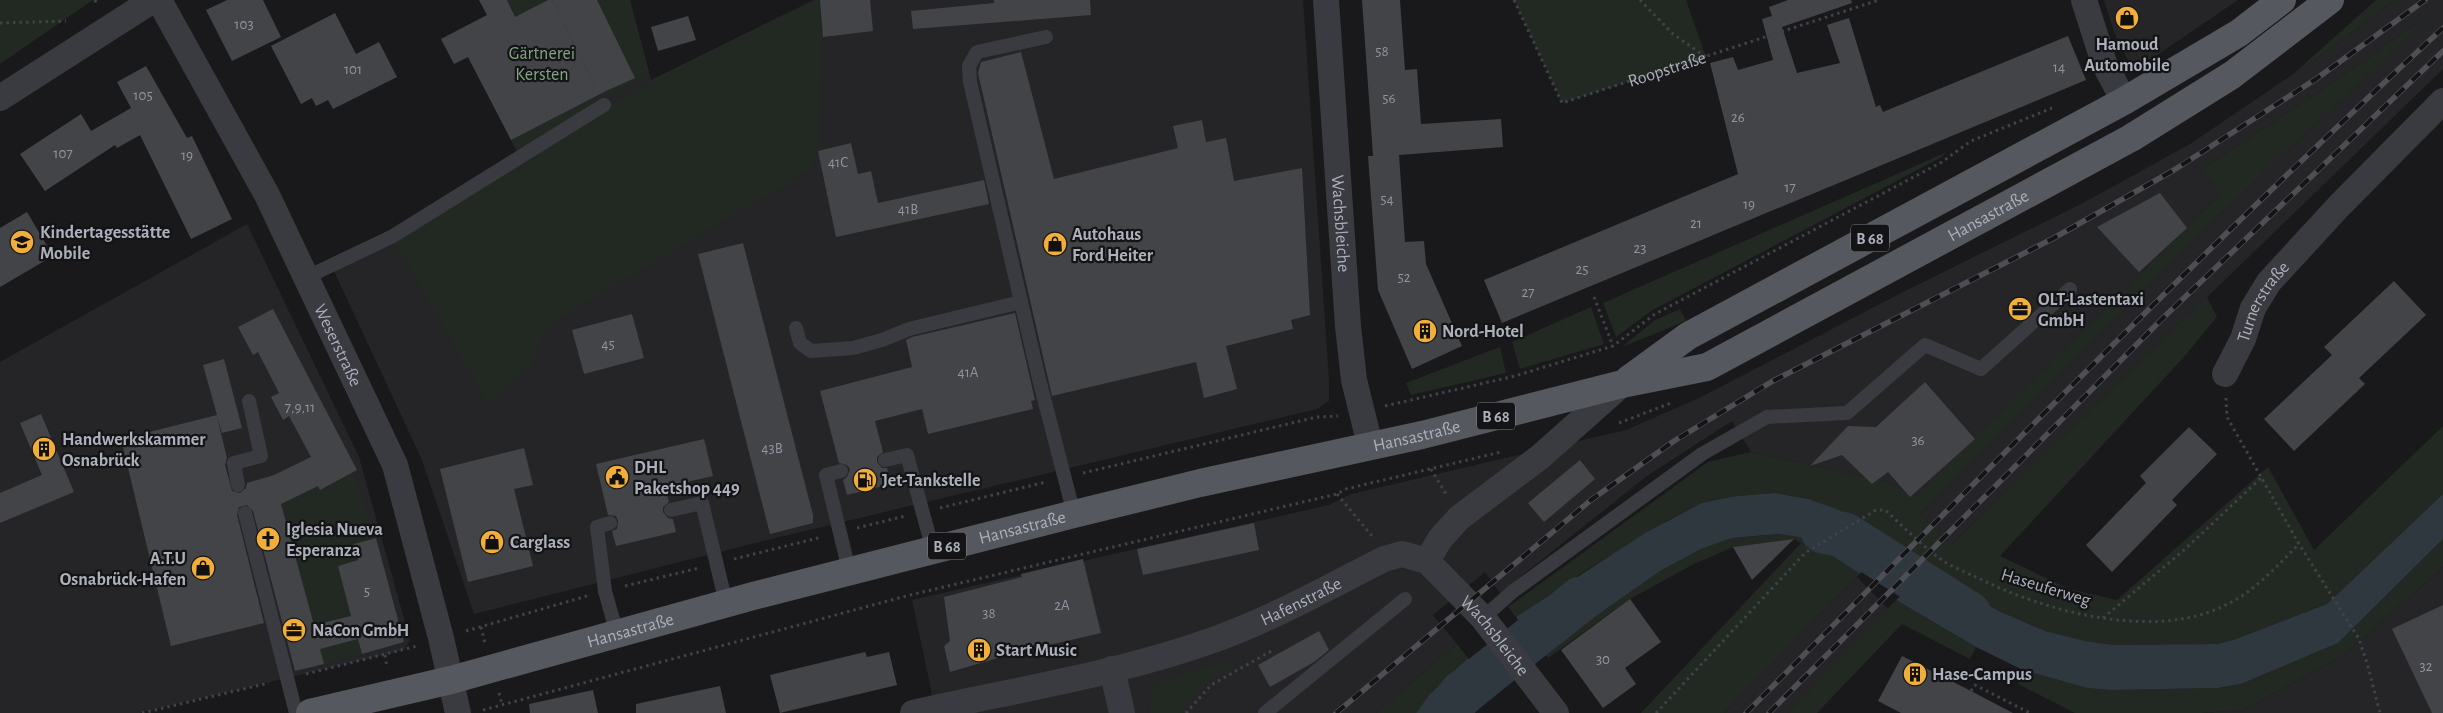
<svg xmlns="http://www.w3.org/2000/svg" width="2443" height="713" font-family="'Alegreya Sans',sans-serif">
  <style>
    .built { fill: #252528 }
    .green { fill: #212922 }
    .water { fill: #2f383f }
    .pier { fill: #19191b }
    .lines { fill: none; stroke-linecap: round; stroke-linejoin: round }
    .river { stroke: #2f383f; stroke-width: 45 }
    .building { fill: #434448 }
    .path { stroke: #404247; stroke-width: 3; stroke-dasharray: 2.5 4; stroke-linecap: butt }
    .lane { stroke: #3a3b40; stroke-width: 14 }
    .street { stroke: #3a3b40; stroke-width: 26 }
    .primary { stroke: #56585f; stroke-width: 28 }
    .rail-casing { stroke: #4d4f55; stroke-width: 5.5 }
    .rail { stroke: #141416; stroke-width: 4; stroke-dasharray: 11; stroke-linecap: butt }
    .labels { text-anchor: middle; stroke-width: 4.5; stroke-linejoin: round; paint-order: stroke }
    .number-label { font-size: 15px; fill: #91959e }
    .shield { fill: #141416; stroke: #7e8189; stroke-width: 1 }
    .shield-label { font-size: 16px; font-weight: bold; fill: #abb0ba }
    .poi-label { font-size: 18px; font-weight: bold; fill: #abb0ba; stroke: #141416; text-anchor: start }
    .park-label { font-size: 18px; fill: #83a584; stroke: #141416 }
    .street-label { font-size: 18px; fill: #abb0ba; stroke: #141416 }
  </style>
  <rect width="100%" height="100%" fill="#19191b"/>
  <!-- built -->
  <g class="built">
    <polygon points="479,0 630,0 651,80 814,0 1303,0 1329,380 1329,401 1317,409 767,540 474,614 422,460 334,271 522,161 468,57 454,64 487,15"/>
    <polygon points="2104,0 2238,0 2141,66 2129,62 2125,55 2114,32"/>
    <polygon points="2394,0 2443,0 2443,69 1951,545 1920,514 2211,223 2434,11 2315,95 2201,170 2220,195 1916,497 1884,481 1751,452 1732,421 1647,476 1500,593 1485,572 1433,615 1457,644 1376,713 936,713 912,600 1329,505 1351,494 1626,430 1699,398 1903,292 2083,203 2190,144 2336,45"/>
    <polygon points="247,224 359,457 410,640 404,650 139,713 0,713 0,362"/>
    <polygon points="2443,567 2443,713 2202,713 2243,710 2343,656"/>
    <polygon points="1857,577 1888,609 1788,713 1724,713"/>
  </g>
  <!-- green -->
  <g class="green">
    <polygon points="0,0 93,0 0,64"/>
    <polygon points="479,0 630,0 649,72 518,153 468,57 454,64 441,39 487,15"/>
    <polygon points="814,0 820,0 823,37 818,151 810,170 548,325 532,365 488,404 394,241 651,80"/>
    <polygon points="1514,0 1686,0 1706,57 1562,103"/>
    <polygon points="2376,0 2394,0 2336,45 2292,75"/>
    <polygon points="2438,8 2211,223 1920,514 1951,545 2207,297 2217,317 2183,358 2000,556 2069,589 2117,600 2268,467 2314,550 2443,426 2443,494 2327,604 2236,639 2218,644 2114,645 2085,641 2045,631 1999,611 1926,570 1876,534 1828,552 1860,574 1724,713 1641,713 1801,543 1794,539 1733,547 1692,565 1630,599 1548,658 1544,653 1660,571 1701,549 1732,538 1778,534 1806,538 1808,499 1775,493 1737,496 1672,518 1585,571 1516,617 1508,607 1708,462 1751,452 1884,481 1916,496 2220,195 2201,170 2315,95"/>
    <polygon points="1947,152 1940,158 1651,311 1616,337 1603,303"/>
    <polygon points="1591,307 1604,344 1520,369 1512,342"/>
    <polygon points="1680,309 1686,321 1622,347 1655,320"/>
    <polygon points="1500,347 1506,373 1411,395 1406,383"/>
    <polygon points="354,472 376,538 354,544 358,560 338,566 351,616 314,625 281,504 318,486 320,490"/>
    <polygon points="2443,539 2443,567 2343,656 2243,710 2202,713 2075,713 2018,684 2023,670 2087,688 2111,690 2218,688 2241,684 2338,643"/>
    <polygon points="1896,600 1976,647 1970,659 1902,624 1817,713 1788,713"/>
    <polygon points="358,639 362,654 324,664 320,649"/>
    <polygon points="1457,644 1468,658 1429,695 1416,713 1376,713"/>
    <path d="M1250 658 1208 681 1180 713H1150C1150 704 1149 693 1156 687 1170 673 1229 663 1250 658Z"/>
  </g>
  <!-- water -->
  <g class="water">
    <polygon points="1775,493 1808,499 1839,510 1890,544 1860,574 1806,538 1778,534 1732,538 1701,549 1660,571 1544,653 1516,617 1645,533 1702,503 1737,496"/>
    <polygon points="2443,494 2443,539 2338,643 2241,684 2218,688 2111,690 2087,688 2023,670 1976,647 1896,600 1926,570 1999,611 2045,631 2085,641 2114,645 2218,644 2236,639 2327,604"/>
    <polygon points="1468,658 1496,695 1474,713 1416,713 1429,695"/>
  </g>
  <!-- pier -->
  <g class="pier">
    <polygon points="1892,542 1892,545 1862,576 1858,576"/>
    <polygon points="1924,568 1928,568 1894,602 1894,599"/>
  </g>
  <g class="lines">
    <!-- river -->
    <g class="river">
      <polyline points="1823,531 1845,535 1969,614"/>
      <polyline points="1446,713 1461,694 1581,599"/>
    </g>
  </g>
  <!-- building -->
  <g class="building">
    <polygon points="227,0 263,0 281,37 232,61 206,10"/>
    <polygon points="479,0 507,0 515,17 548,0 597,0 635,78 606,91 511,140 468,57 454,64 441,39 487,15"/>
    <polygon points="820,0 870,0 873,31 823,37"/>
    <polygon points="994,0 1090,0 1091,15 913,29 911,11 994,3"/>
    <polygon points="1362,0 1400,0 1405,70 1417,69 1421,124 1501,119 1503,147 1399,155 1405,242 1424,241 1426,264 1462,346 1412,369 1378,290 1368,156 1373,156"/>
    <polygon points="1788,0 1851,0 1852,3 1782,27 1797,73 1840,63 1827,25 1849,18 1876,107 1880,105 1883,112 2068,36 2086,80 1502,323 1484,280 1738,174 1710,63 1733,57 1738,70 1773,60 1762,19 1772,16 1769,7"/>
    <polygon points="335,13 356,54 379,42 397,77 333,109 328,100 316,106 312,98 301,104 271,46"/>
    <polygon points="688,16 696,40 658,51 651,27"/>
    <polygon points="1021,52 1054,179 1178,148 1173,126 1202,120 1206,142 1226,138 1234,181 1302,168 1310,315 1291,320 1293,329 1226,346 1237,389 1204,398 1196,362 1052,396 978,73 981,62"/>
    <polygon points="146,66 187,138 192,136 232,219 191,239 140,135 117,148 115,145 45,191 20,154 81,114 91,131 131,108 117,82"/>
    <polygon points="851,143 858,174 871,171 878,203 984,180 989,204 836,237 818,151"/>
    <polygon points="2160,193 2187,228 2139,272 2097,227"/>
    <polygon points="27,212 53,256 0,287 0,228"/>
    <polygon points="743,243 813,515 813,523 770,534 698,254"/>
    <polygon points="2394,281 2426,315 2359,378 2365,384 2294,451 2264,419 2332,355 2324,347"/>
    <polygon points="273,309 357,470 320,490 318,486 281,504 314,625 351,616 338,566 358,560 354,544 376,538 404,642 362,654 358,639 320,649 324,664 295,671 253,511 247,505 239,507 237,515 264,623 171,646 121,439 217,415 203,365 224,359 242,428 222,433 217,417 227,458 225,465 232,491 240,493 246,488 247,483 274,475 311,457 289,416 283,420 271,397 279,393 258,352 253,355 238,327"/>
    <polygon points="1015,313 1035,400 1031,401 1033,409 928,434 922,409 875,421 883,452 877,457 877,462 882,468 887,468 891,484 847,495 843,480 847,477 850,469 847,465 839,463 820,391 912,367 906,340 912,337"/>
    <polygon points="632,314 644,358 584,374 572,330"/>
    <polygon points="1925,382 1975,439 1910,497 1888,472 1872,484 1842,455 1810,466 1848,426 1876,427"/>
    <polygon points="41,414 74,492 0,523 0,493 42,475 20,423"/>
    <polygon points="2189,427 2217,454 2172,500 2177,505 2112,572 2086,545 2146,483 2140,476"/>
    <polygon points="704,439 713,476 665,487 669,502 663,507 663,512 668,518 673,519 676,532 616,546 612,531 617,529 618,521 616,516 608,515 596,464"/>
    <polygon points="524,448 533,485 514,489 533,566 468,582 440,469"/>
    <polygon points="1580,460 1595,479 1544,522 1528,503"/>
    <polygon points="1254,523 1259,550 1143,575 1137,549"/>
    <polygon points="1794,539 1752,580 1733,547"/>
    <polygon points="1083,559 1101,633 1015,653 950,672 944,646 950,641 944,597 1022,577 1021,574"/>
    <polygon points="1630,599 1661,642 1625,668 1636,684 1603,708 1561,650"/>
    <polygon points="2443,605 2443,713 2432,713 2392,629"/>
    <polygon points="1319,631 1329,650 1314,662 1270,687 1258,665"/>
    <polygon points="865,652 867,657 889,652 897,685 780,713 770,675"/>
    <polygon points="1902,656 1971,691 2013,713 1901,713 1878,701"/>
    <polygon points="720,686 726,713 636,713 636,704"/>
    <polygon points="593,690 598,713 530,713 529,704"/>
  </g>
  <g class="lines">
    <!-- path -->
    <g class="path">
      <polyline points="95,0 97,5"/>
      <polyline points="553,0 596,89"/>
      <path id="s1" d="M1514 0 1562 103 1879 0"/>
      <polyline points="1640,0 1673,34 1706,57"/>
      <polyline points="0,23 66,21"/>
      <polyline points="1594,297 1613,346"/>
      <polyline points="2226,398 2227,417 2299,544 2359,639 2367,663 2380,713"/>
      <polyline points="1385,406 1515,376 1613,346 1655,314 1942,162 1971,141 2052,108"/>
      <polyline points="1619,423 1671,403"/>
      <polyline points="1431,469 1447,496"/>
      <polyline points="1083,473 1317,417 1338,416"/>
      <polyline points="1337,494 1372,536"/>
      <polyline points="940,508 1046,482"/>
      <polyline points="857,528 905,516"/>
      <polyline points="734,559 822,537"/>
      <polyline points="625,586 699,568"/>
      <polyline points="2103,618 2183,551 2261,478"/>
      <polyline points="481,627 485,643"/>
      <polyline points="466,631 587,596"/>
      <polyline points="385,655 387,668"/>
      <polyline points="306,674 417,646"/>
      <polyline points="1971,691 1975,685 2030,713"/>
      <polyline points="499,693 502,704"/>
      <polyline points="483,710 910,595 1337,494 1346,489 1501,452"/>
      <polyline points="142,713 269,683"/>
      <polyline points="1186,713 1211,685 1273,650"/>
      <path d="M1656 713 1805 553 1876 510H1885C1904 527 1922 546 1942 560 1952 567 1965 572 1976 577 2044 611 2151 641 2224 606 2254 592 2276 567 2299 544"/>
    </g>
    <!-- lane -->
    <g class="lane">
      <polyline points="1046,37 977,52 969,66 970,82 1039,379 1074,514"/>
      <polyline points="307,277 393,236 604,105"/>
      <polyline points="796,328 800,343 811,351 853,348 882,340 909,329 1021,302"/>
      <polyline points="885,460 907,455 933,550"/>
      <polyline points="841,471 826,475 849,570"/>
      <polyline points="238,485 234,463 261,456 249,401"/>
      <polyline points="671,510 702,503 726,603"/>
      <polyline points="245,513 296,713"/>
      <polyline points="610,523 597,527 605,591 617,634"/>
      <polyline points="1483,618 1512,592 1702,454 1767,417 1847,413 1925,345 1981,369 2070,289"/>
      <polyline points="1265,713 1405,599"/>
    </g>
    <!-- street -->
    <g class="street">
      <path id="s2" d="M159 0 267 195 395 465 441 638 458 713"/>
      <path id="s3" d="M1326 0 1348 326 1354 380 1370 445"/>
      <polyline points="2084,0 2104,63 2124,101"/>
      <polyline points="0,98 153,0"/>
      <path id="s4" d="M2225 374 2243 339 2253 308 2269 282 2339 206 2443 101"/>
      <polyline points="1427,561 1440,539 1459,518 1540,457 1622,384"/>
      <polyline points="1112,669 1122,713"/>
      <path id="s5" d="M913 713C1014 690 1119 674 1216 639 1274 618 1329 587 1384 559L1402 554 1427 561 1483 618 1556 713"/>
    </g>
    <!-- primary -->
    <g class="primary">
      <polyline points="1629,379 1688,336 2124,101 2239,33 2282,0"/>
      <path id="s6" d="M310 713 451 680 753 596 1074 514 1200 483 1422 435 1622 384 1707 367 2131 138 2232 75 2330 0"/>
    </g>
    <!-- rail casing -->
    <g class="rail-casing">
      <g id="rail">
        <polyline points="1336,713 1591,500 1674,441 1771,382 2052,239 2174,170 2316,79 2425,0"/>
        <path d="M1746 713C1976 482 2203 249 2443 28"/>
        <polyline points="1769,713 2164,317 2443,51"/>
      </g>
    </g>
    <!-- rail -->
    <use href="#rail" class="rail"/>
  </g>
  <!-- icons -->
  <defs>
    <g id="shop-disc" transform="scale(1.25)"><circle r="9.5" fill="#f1ae3b" stroke="#141416"/><path d="M-5-2.5h2.3a2.7 3.5 0 0 1 5.4 0H5L5.5 6h-11ZM-1.5-2.5h3a1.5 2.3 0 0 0-3 0Z" fill="#111"/></g>
    <g id="school-disc" transform="scale(1.25)"><circle r="9.5" fill="#f1ae3b" stroke="#141416"/><path d="M0-5L7-2L0 1L-7-2ZM-4 1L0 2.5L4 1V4Q0 6-4 4Z" fill="#111"/></g>
    <g id="office-disc" transform="scale(1.25)"><circle r="9.5" fill="#f1ae3b" stroke="#141416"/><path d="M-6-3h4V-5.5h4V-3h4V5H-6ZM-1-4.5V-3h2v-1.5ZM-6 0V1H6V0Z" fill="#111"/></g>
    <g id="building-disc" transform="scale(1.25)"><circle r="9.5" fill="#f1ae3b" stroke="#141416"/><path d="M-4-6H4V6H1V3H-1V6H-4ZM-2.5-4.3h1.7v1.8h-1.7ZM.8-4.3h1.7v1.8H.8ZM-2.5-1h1.7V.8h-1.7ZM.8-1h1.7V.8H.8Z" fill="#111"/></g>
    <g id="civic-disc" transform="scale(1.25)"><circle r="9.5" fill="#f1ae3b" stroke="#141416"/><path d="M-.6-6.5H3V-4.5H.6V-3L4-1V1h2V6H-6V1h2V-1L-.6-3ZM-1.2 2.5V6h2.4V2.5Z" fill="#111"/></g>
    <g id="fuel-disc" transform="scale(1.25)"><circle r="9.5" fill="#f1ae3b" stroke="#141416"/><path d="M-5.5-6h7V0h2V4h1.3V-2.5L3-4.5l.8-.8L6-3V5H2.5V1h-1V6h-7ZM-4.2-4.7v3.2H.2V-4.7Z" fill="#111"/></g>
    <g id="church-disc" transform="scale(1.25)"><circle r="9.5" fill="#f1ae3b" stroke="#141416"/><path d="M-1.2-6h2.4v3.5h3.3v2.4h-3.3V6h-2.4V-.1h-3.3v-2.4h3.3Z" fill="#111"/></g>
  </defs>
  <g fill-rule="evenodd">
    <use href="#shop-disc" x="2127" y="18"/>
    <use href="#school-disc" x="22" y="242"/>
    <use href="#shop-disc" x="1055" y="244"/>
    <use href="#office-disc" x="2020" y="309"/>
    <use href="#building-disc" x="1425" y="331"/>
    <use href="#building-disc" x="44" y="449"/>
    <use href="#civic-disc" x="617" y="477"/>
    <use href="#fuel-disc" x="865" y="480"/>
    <use href="#church-disc" x="268" y="539"/>
    <use href="#shop-disc" x="492" y="542"/>
    <use href="#shop-disc" x="203" y="568"/>
    <use href="#office-disc" x="294" y="630"/>
    <use href="#building-disc" x="979" y="650"/>
    <use href="#building-disc" x="1915" y="674"/>
  </g>
  <g class="labels">
    <!-- number labels -->
    <g class="number-label">
      <text x="244" y="29">103</text>
      <text x="1382" y="56">58</text>
      <text x="2059" y="72">14</text>
      <text x="353" y="74">101</text>
      <text x="143" y="100">105</text>
      <text x="1389" y="103">56</text>
      <text x="1738" y="122">26</text>
      <text x="63" y="158">107</text>
      <text x="187" y="160">19</text>
      <text x="838" y="167">41C</text>
      <text x="1790" y="192">17</text>
      <text x="1387" y="204">54</text>
      <text x="1749" y="209">19</text>
      <text x="908" y="214">41B</text>
      <text x="1696" y="228">21</text>
      <text x="1640" y="253">23</text>
      <text x="1582" y="274">25</text>
      <text x="1404" y="282">52</text>
      <text x="1528" y="297">27</text>
      <text x="608" y="349">45</text>
      <text x="968" y="377">41A</text>
      <text x="300" y="412">7,9,11</text>
      <text x="1918" y="445">36</text>
      <text x="772" y="453">43B</text>
      <text x="367" y="596">5</text>
      <text x="1062" y="610">2A</text>
      <text x="989" y="618">38</text>
      <text x="1603" y="664">30</text>
      <text x="2426" y="671">32</text>
    </g>
    <!-- shield labels -->
    <g class="shield">
      <rect x="1851" y="224.5" width="38" height="27" rx="4"/>
      <rect x="1477" y="402.5" width="38" height="27" rx="4"/>
      <rect x="928" y="532.5" width="38" height="27" rx="4"/>
    </g>
    <g class="shield-label">
      <text x="1870" y="244">B 68</text>
      <text x="1496" y="422">B 68</text>
      <text x="947" y="552">B 68</text>
    </g>
    <!-- poi labels -->
    <g class="poi-label">
      <text x="2127" y="50" text-anchor="middle">Hamoud<tspan x="2127" dy="21">Automobile</tspan></text>
      <text x="40" y="238">Kindertagesstätte<tspan x="40" dy="21">Mobile</tspan></text>
      <text x="1072" y="240">Autohaus<tspan x="1072" dy="21">Ford Heiter</tspan></text>
      <text x="2038" y="305">OLT-Lastentaxi<tspan x="2038" dy="21">GmbH</tspan></text>
      <text x="1442" y="337">Nord-Hotel</text>
      <text x="62" y="445">Handwerkskammer<tspan x="62" dy="21">Osnabrück</tspan></text>
      <text x="634" y="473">DHL<tspan x="634" dy="21">Paketshop 449</tspan></text>
      <text x="882" y="486">Jet-Tankstelle</text>
      <text x="286" y="535">Iglesia Nueva<tspan x="286" dy="21">Esperanza</tspan></text>
      <text x="510" y="548">Carglass</text>
      <text x="186" y="564" text-anchor="end">A.T.U<tspan x="186" dy="21">Osnabrück-Hafen</tspan></text>
      <text x="312" y="636">NaCon GmbH</text>
      <text x="996" y="656">Start Music</text>
      <text x="1932" y="680">Hase-Campus</text>
    </g>
    <!-- park labels -->
    <g class="park-label">
      <text x="542" y="59">Gärtnerei<tspan x="542" dy="21">Kersten</tspan></text>
    </g>
    <!-- street labels -->
    <g class="street-label">
      <text dy="6" stroke="none"><textPath href="#s1" startOffset="224">Roopstraße</textPath></text>
      <text dy="6" stroke="none"><textPath href="#s6" startOffset="1759">Hansastraße</textPath></text>
      <text dy="6" stroke="none"><textPath href="#s3" startOffset="224">Wachsbleiche</textPath></text>
      <text dy="6" stroke="none"><textPath href="#s4" startOffset="82">Turnerstraße</textPath></text>
      <text dy="6" stroke="none"><textPath href="#s2" startOffset="389">Weserstraße</textPath></text>
      <text dy="6" stroke="none"><textPath href="#s6" startOffset="1141">Hansastraße</textPath></text>
      <text dy="6" stroke="none"><textPath href="#s6" startOffset="736">Hansastraße</textPath></text>
      <text transform="translate(2046 587) rotate(17)" y="6">Haseuferweg</text>
      <text dy="6" stroke="none"><textPath href="#s5" startOffset="405">Hafenstraße</textPath></text>
      <text dy="6" stroke="none"><textPath href="#s6" startOffset="331">Hansastraße</textPath></text>
      <text dy="6" stroke="none"><textPath href="#s5" startOffset="644">Wachsbleiche</textPath></text>
    </g>
  </g>
</svg>
